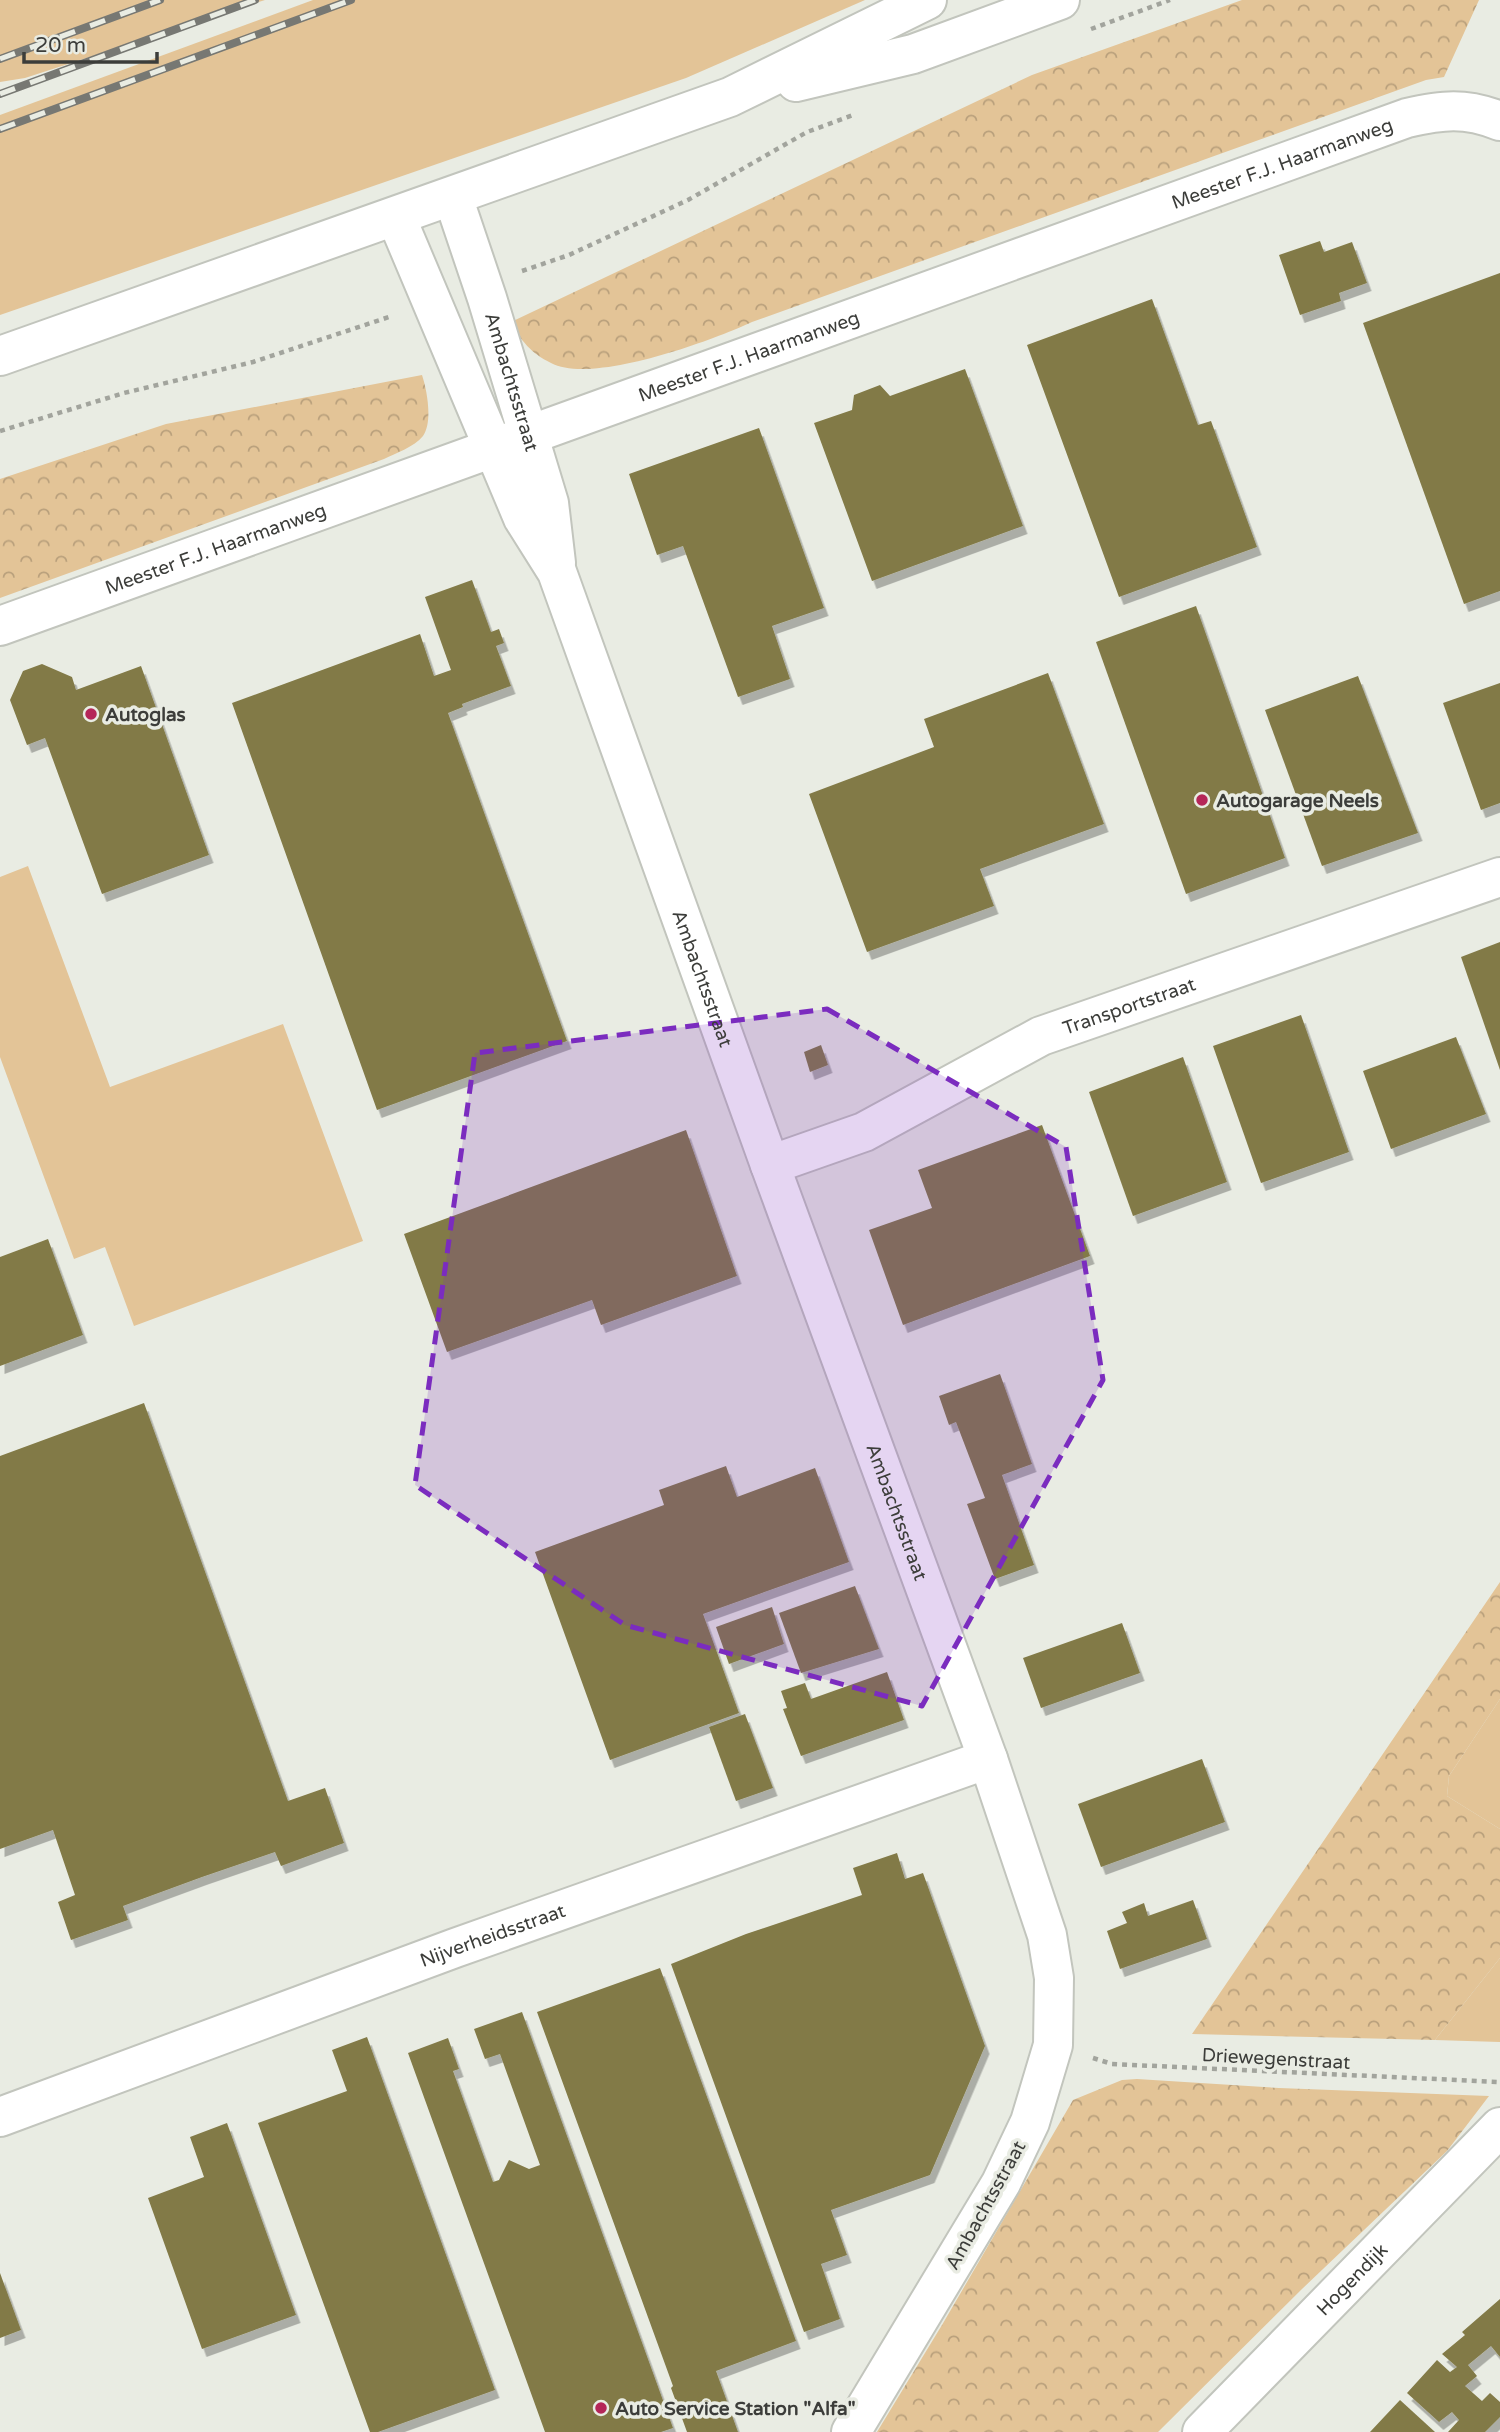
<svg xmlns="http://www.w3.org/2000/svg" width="1500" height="2432" font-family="'Varela Round',sans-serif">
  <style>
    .grass { fill: #e3c497 }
    .forest { fill: url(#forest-crowns) }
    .building { fill: #827a47; filter: url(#shadow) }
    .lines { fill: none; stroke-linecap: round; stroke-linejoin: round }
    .minor-casing { stroke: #c2c5bd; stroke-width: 42 }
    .major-casing { stroke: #c2c5bd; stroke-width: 42 }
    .path { stroke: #a2a49d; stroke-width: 4.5; stroke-dasharray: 5 5; stroke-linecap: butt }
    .minor { stroke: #fff; stroke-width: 38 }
    .major { stroke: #fff; stroke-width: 38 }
    .rail-casing { stroke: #777873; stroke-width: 8 }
    .rail { stroke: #e9ece3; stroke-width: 5; stroke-dasharray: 16; stroke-linecap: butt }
    .marked { fill: #7b2cbf; fill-opacity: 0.2; stroke: #7b2cbf; stroke-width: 5; stroke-dasharray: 14 9; stroke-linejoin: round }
    .poi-dot { fill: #b52658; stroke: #e9ece3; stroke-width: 2.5 }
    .labels { text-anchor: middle; stroke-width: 7; stroke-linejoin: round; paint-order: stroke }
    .street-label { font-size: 19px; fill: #3c3d3a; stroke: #e9ece3 }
    .poi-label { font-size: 19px; font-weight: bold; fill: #3c3d3a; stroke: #e9ece3; text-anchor: start }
  </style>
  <defs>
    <pattern id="forest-crowns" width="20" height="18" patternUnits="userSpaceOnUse" patternTransform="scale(1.75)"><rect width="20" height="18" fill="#e3c497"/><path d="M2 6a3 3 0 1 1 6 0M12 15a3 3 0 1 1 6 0" fill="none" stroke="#b9a07c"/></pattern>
    <filter id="shadow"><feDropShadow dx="4.5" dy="8" stdDeviation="0" flood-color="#0004"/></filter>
  </defs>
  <rect width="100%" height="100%" fill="#e9ece3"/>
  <!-- grass -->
  <g class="grass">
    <polygon points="0,0 265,0 25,78 0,82"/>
    <polygon points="313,0 865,0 686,78 0,315 0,115"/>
    <polygon points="28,866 110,1087 283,1024 363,1241 134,1326 105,1247 74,1259 0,1057 0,877"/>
    <polygon points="1500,1699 1500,1829 1447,1796 1449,1776"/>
    <polygon points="1500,1958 1500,2042 1435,2040"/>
  </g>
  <!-- forest -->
  <g class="forest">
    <path d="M1242 0H1479L1444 77 1426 80 752 322C711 341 592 385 551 363 531 353 521 341 511 322L1032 75Z"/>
    <path d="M422 375C427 390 433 422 423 436 414 447 396 453 384 459L0 598V479L166 424Z"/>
    <polygon points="1500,1582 1500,1699 1449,1776 1447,1796 1500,1829 1500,1958 1435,2040 1192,2034"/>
    <polygon points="1137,2079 1279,2088 1489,2096 1447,2151 1302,2289 1158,2432 877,2432 942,2325 1073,2100 1122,2080"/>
  </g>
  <!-- building -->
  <g class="building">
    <polygon points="1320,241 1324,252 1352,242 1367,283 1339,293 1341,301 1300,315 1279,255"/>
    <polygon points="1500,273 1500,591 1464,604 1363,323"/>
    <polygon points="1152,299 1198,425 1211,421 1257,547 1119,597 1027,345"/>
    <polygon points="965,369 1023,526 872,581 814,423 852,410 854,395 880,385 890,396"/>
    <polygon points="759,428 824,608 772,626 790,679 738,697 683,546 657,555 629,474"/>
    <polygon points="472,580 491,632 499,629 504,643 496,646 511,686 462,704 463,707 448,713 567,1041 377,1110 232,703 420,634 434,676 451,670 425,597"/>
    <polygon points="1196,606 1285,858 1186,894 1096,642"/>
    <polygon points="42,664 72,677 76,690 141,666 209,855 102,894 45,738 27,745 10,700 23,671"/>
    <polygon points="1048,673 1104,824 980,869 994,906 867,952 809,794 934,747 924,719"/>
    <polygon points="1358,676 1418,833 1322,866 1265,710"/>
    <polygon points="1500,683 1500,803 1481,810 1443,703"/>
    <polygon points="1500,942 1500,1070 1461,957"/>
    <polygon points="1301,1015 1349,1152 1261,1183 1213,1046"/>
    <polygon points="1456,1037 1486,1114 1391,1149 1363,1071"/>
    <polygon points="821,1045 828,1065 810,1072 804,1052"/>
    <polygon points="1183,1057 1227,1182 1133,1216 1089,1092"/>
    <polygon points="1042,1125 1090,1256 903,1325 869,1230 932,1208 918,1170"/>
    <polygon points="686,1130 737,1276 601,1325 592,1300 447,1352 404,1234"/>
    <polygon points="48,1239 83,1335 0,1366 0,1257"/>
    <polygon points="1000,1374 1032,1464 1002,1475 1034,1565 995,1579 967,1504 985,1498 956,1422 949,1425 939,1396"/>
    <polygon points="144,1403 288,1801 325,1788 344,1843 281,1866 275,1852 202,1877 123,1906 128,1920 71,1940 58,1902 75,1895 53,1830 0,1849 0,1456"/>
    <polygon points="726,1466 737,1497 815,1468 849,1562 703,1614 739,1713 610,1760 535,1552 664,1505 659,1490"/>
    <polygon points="855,1586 879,1649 801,1673 779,1613"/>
    <polygon points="772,1607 784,1644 729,1664 716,1627"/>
    <polygon points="1122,1623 1140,1673 1041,1708 1023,1658"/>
    <polygon points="887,1672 904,1720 801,1756 783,1709 787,1708 781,1691 805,1683 811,1699"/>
    <polygon points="745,1714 773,1788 736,1801 709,1727"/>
    <polygon points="1202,1759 1225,1822 1101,1867 1078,1804"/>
    <polygon points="897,1853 905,1879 923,1873 985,2046 930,2175 831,2210 847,2255 821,2264 840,2319 804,2332 671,1964 746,1934 862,1895 853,1868"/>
    <polygon points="1193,1900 1207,1939 1120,1969 1107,1931 1127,1923 1122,1912 1144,1903 1148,1916"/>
    <polygon points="660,1968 796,2341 716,2371 738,2432 687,2432 671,2388 673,2386 537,2012"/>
    <polygon points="522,2012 673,2428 661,2432 545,2432 408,2053 448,2038 459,2069 453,2071 493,2182 499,2180 509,2160 529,2169 540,2165 500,2054 485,2059 474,2029"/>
    <polygon points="367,2037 495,2390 378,2432 370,2432 258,2123 347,2091 332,2050"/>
    <polygon points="227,2123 296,2315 202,2349 148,2198 204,2177 190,2137"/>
    <polygon points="0,2273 21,2330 0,2338"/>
    <polygon points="1500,2299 1500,2357 1491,2346 1468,2365 1477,2376 1465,2386 1482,2401 1490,2393 1500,2402 1500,2417 1485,2432 1448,2432 1459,2420 1452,2412 1439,2422 1407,2393 1437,2360 1450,2372 1457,2367 1442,2354 1465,2335 1462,2332"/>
    <polygon points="1400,2400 1435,2432 1370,2432"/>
  </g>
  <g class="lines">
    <!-- minor casing -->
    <g class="minor-casing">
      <g id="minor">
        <path id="s1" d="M453 197 487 298 549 503 556 563"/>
        <path id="s2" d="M396 217 523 518 557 572 770 1165 988 1759 1047 1935 1054 1978 1053 2045 1030 2122 1001 2183 851 2432"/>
        <path id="s3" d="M0 626 1407 118C1442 110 1465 107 1500 121"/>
        <path id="s4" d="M770 1165 864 1132 1041 1036 1500 877"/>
        <path id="s5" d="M0 2117 455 1948 988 1759"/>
        <path id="s6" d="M1202 2432 1500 2127"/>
      </g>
    </g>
    <!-- major casing -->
    <g class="major-casing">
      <g id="major">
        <polyline points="796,82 913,54 1060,0"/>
        <polyline points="0,356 730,97 927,0"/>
      </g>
    </g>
    <!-- path -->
    <g class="path">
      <polyline points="1091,29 1170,0"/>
      <polyline points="522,271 569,255 688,200 807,132 856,114"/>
      <polyline points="0,431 124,393 253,362 392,316"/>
      <polyline points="1093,2058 1112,2064 1499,2082"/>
    </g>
    <!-- minor -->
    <use href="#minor" class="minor"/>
    <!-- major -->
    <use href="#major" class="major"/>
    <!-- rail casing -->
    <g class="rail-casing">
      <g id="rail">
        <polyline points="0,59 160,0"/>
        <polyline points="0,94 255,0"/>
        <polyline points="0,129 351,0"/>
      </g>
    </g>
    <!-- rail -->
    <use href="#rail" class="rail"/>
  </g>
  <!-- marked area -->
  <path class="marked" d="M827 1009 1066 1147 1103 1380 922 1706 625 1625 415 1485 475 1053Z"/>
  <!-- markers -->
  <g class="poi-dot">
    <circle cx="91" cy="714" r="7"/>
    <circle cx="1202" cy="800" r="7"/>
    <circle cx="601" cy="2408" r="7"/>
  </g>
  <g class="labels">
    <!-- street labels -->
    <g class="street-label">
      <text dy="7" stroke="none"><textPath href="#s3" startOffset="1363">Meester F.J. Haarmanweg</textPath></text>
      <text dy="7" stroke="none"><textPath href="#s3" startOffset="796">Meester F.J. Haarmanweg</textPath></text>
      <text dy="7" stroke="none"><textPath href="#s1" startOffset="194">Ambachtsstraat</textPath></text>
      <text dy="7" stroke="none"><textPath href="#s3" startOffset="229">Meester F.J. Haarmanweg</textPath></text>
      <text dy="7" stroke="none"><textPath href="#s2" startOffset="822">Ambachtsstraat</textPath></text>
      <text dy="7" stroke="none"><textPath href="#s4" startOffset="394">Transportstraat</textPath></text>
      <text dy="7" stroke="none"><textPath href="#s2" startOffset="1390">Ambachtsstraat</textPath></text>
      <text dy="7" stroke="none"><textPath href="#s5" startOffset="525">Nijverheidsstraat</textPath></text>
      <text transform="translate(1276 2058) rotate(3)" y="7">Driewegenstraat</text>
      <text transform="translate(985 2205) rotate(-61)" y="7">Ambachtsstraat</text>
      <text dy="7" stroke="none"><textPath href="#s6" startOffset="214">Hogendijk</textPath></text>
    </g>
    <!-- poi labels -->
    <g class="poi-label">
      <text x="105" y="721">Autoglas</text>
      <text x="1216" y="807">Autogarage Neels</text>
      <text x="615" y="2415">Auto Service Station "Alfa"</text>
    </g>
  </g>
  <!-- scale -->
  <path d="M24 52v10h133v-10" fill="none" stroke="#3c3d3a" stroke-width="3.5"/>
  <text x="35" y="52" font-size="21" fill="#3c3d3a" stroke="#e9ece3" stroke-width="5" paint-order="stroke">20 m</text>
</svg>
